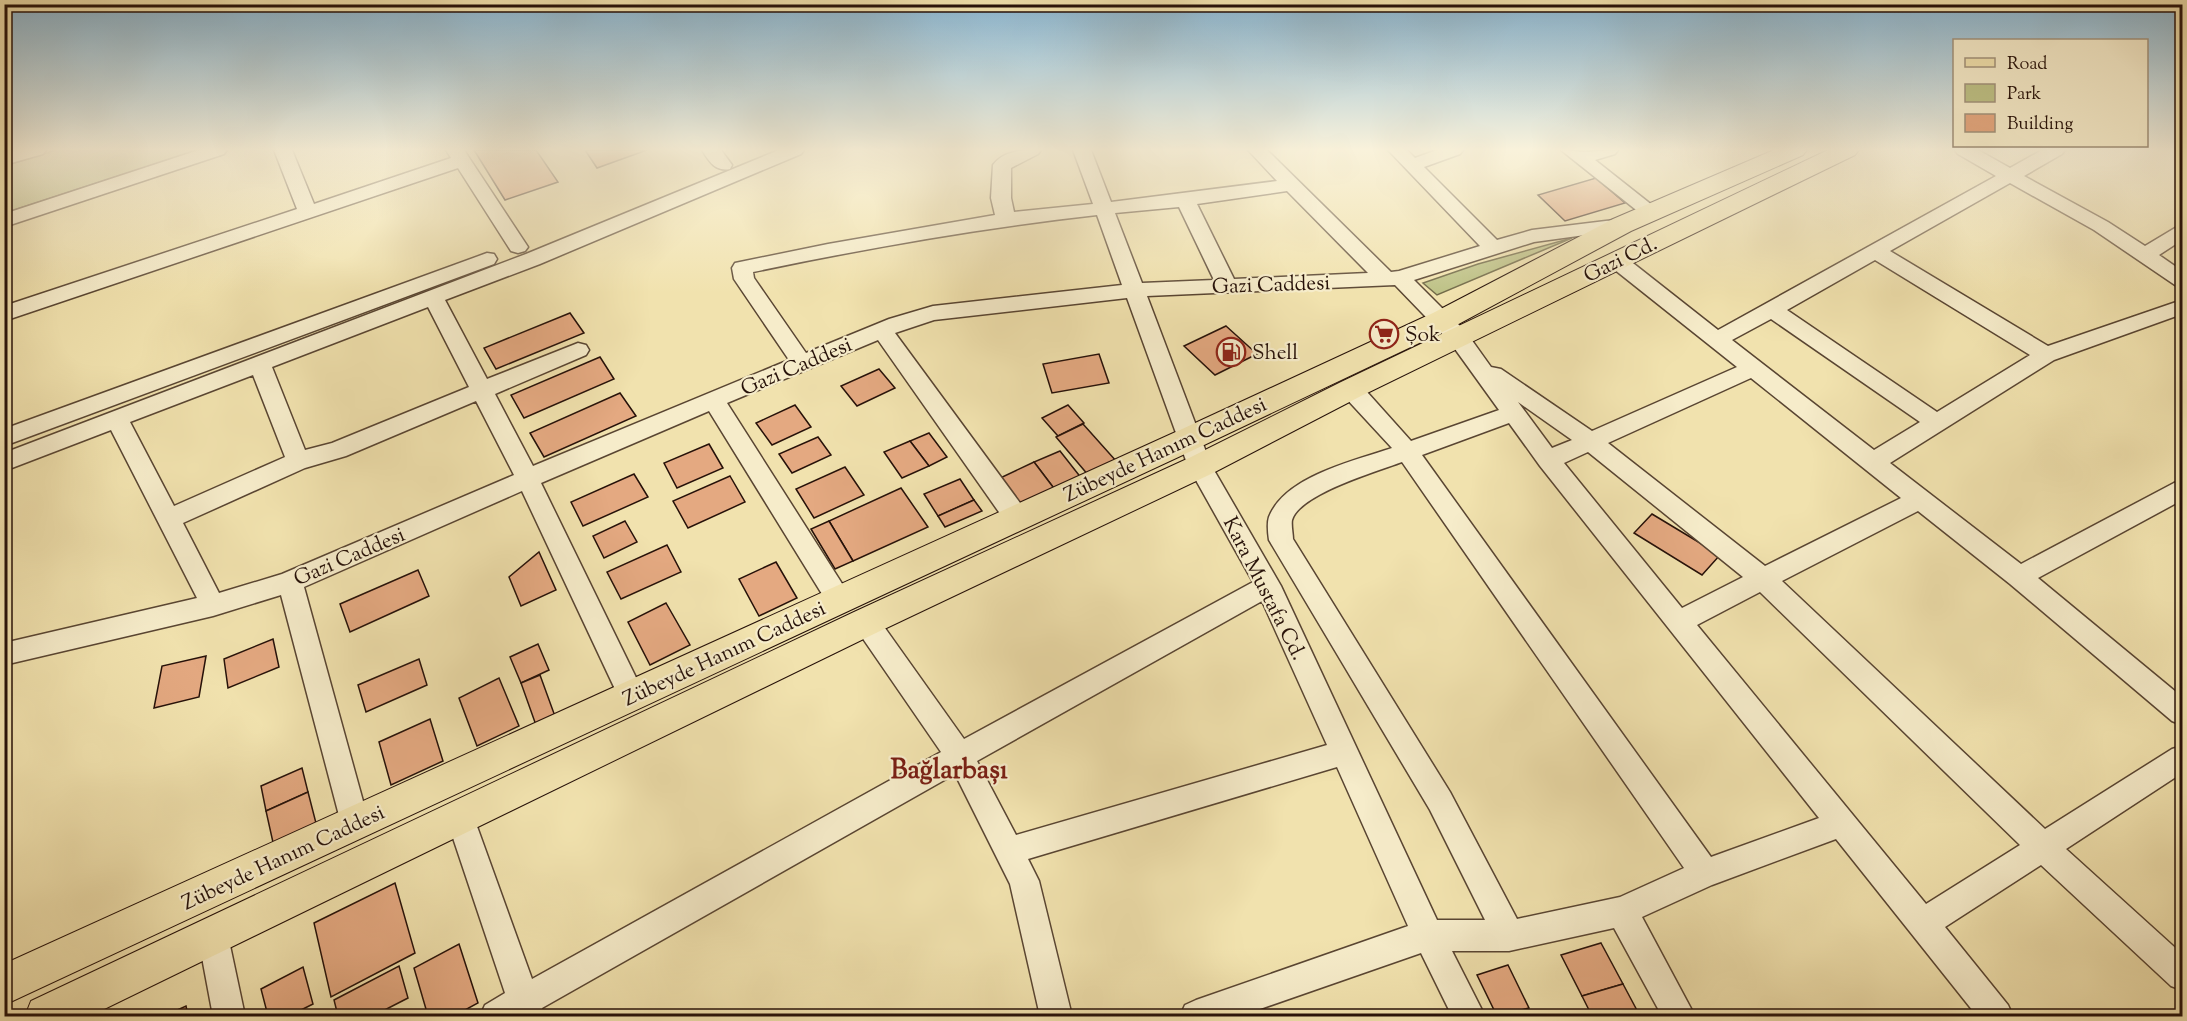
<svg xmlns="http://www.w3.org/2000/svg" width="2187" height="1021" font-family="'Sorts Mill Goudy',serif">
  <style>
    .green { fill: #bec287; stroke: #726a48; stroke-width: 1.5 }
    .building { fill: #e4a981; stroke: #261109; stroke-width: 1.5 }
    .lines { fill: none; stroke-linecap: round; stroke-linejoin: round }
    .minor-casing { stroke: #594532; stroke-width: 3 }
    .major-casing { stroke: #261109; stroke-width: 2 }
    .minor { fill: #f6ecca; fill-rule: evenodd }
    .major { fill: #f1e2ae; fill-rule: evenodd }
    .labels { text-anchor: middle; stroke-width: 4.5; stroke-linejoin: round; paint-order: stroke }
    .street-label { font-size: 21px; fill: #261109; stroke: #f6ecca }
    .poi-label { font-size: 21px; fill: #261109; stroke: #f6ecca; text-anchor: start }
    .district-label { font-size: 27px; font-weight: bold; fill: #7a1f14; stroke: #f6ecca }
  </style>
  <rect width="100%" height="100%" fill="#f1e2ae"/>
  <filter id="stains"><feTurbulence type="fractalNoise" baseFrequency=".00333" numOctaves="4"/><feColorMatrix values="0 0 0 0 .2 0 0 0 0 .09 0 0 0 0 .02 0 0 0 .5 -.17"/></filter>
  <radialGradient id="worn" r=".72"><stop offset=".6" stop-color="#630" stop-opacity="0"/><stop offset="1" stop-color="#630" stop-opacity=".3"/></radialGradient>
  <!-- green -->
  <g class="green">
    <polygon points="56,150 198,150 5,213 5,166"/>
    <polygon points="1572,238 1437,295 1423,283 1478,264"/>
  </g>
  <!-- building -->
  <g class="building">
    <polygon points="474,150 536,150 558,182 505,200"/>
    <polygon points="585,150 647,150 597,168"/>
    <polygon points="1596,178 1625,203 1565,221 1538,195"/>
    <polygon points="570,313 584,333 496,369 484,348"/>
    <polygon points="1226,326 1257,354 1215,375 1184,346"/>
    <polygon points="1099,354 1109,383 1052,393 1043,364"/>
    <polygon points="600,357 614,379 524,418 511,395"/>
    <polygon points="879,369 895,388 857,406 841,386"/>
    <polygon points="620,393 636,416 544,457 530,433"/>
    <polygon points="795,405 811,427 772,445 756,423"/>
    <polygon points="1068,405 1084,423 1058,436 1042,418"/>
    <polygon points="1083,424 1117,462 1089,476 1056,437"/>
    <polygon points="929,433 947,457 929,466 910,441"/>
    <polygon points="818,437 831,455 792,473 779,454"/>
    <polygon points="910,441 929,466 902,478 884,452"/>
    <polygon points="709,444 723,468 677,488 664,463"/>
    <polygon points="1060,451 1082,479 1056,491 1034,462"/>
    <polygon points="1034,462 1056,491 1019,508 998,479"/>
    <polygon points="845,467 864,495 814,518 796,489"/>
    <polygon points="634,474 648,497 583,526 571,502"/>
    <polygon points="730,476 745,502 688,528 673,501"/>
    <polygon points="960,479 974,500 938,516 924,494"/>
    <polygon points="901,488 928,527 853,561 829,521"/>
    <polygon points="974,500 982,511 945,527 938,516"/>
    <polygon points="1652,514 1720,555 1702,575 1634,533"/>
    <polygon points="625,521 637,542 604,558 593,536"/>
    <polygon points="829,521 853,561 835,569 811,529"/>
    <polygon points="667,545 681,572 621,599 607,572"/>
    <polygon points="539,552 556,590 521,606 509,577"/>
    <polygon points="776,562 797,598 759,616 739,579"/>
    <polygon points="418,570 429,596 350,632 340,604"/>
    <polygon points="666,603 690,645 650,665 628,622"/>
    <polygon points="273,639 279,667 228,688 224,659"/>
    <polygon points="538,644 549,670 521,683 510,657"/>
    <polygon points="206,656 199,697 154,708 162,666"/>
    <polygon points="419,659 427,685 366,712 358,685"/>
    <polygon points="540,675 556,719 537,728 521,683"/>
    <polygon points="499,678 519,726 477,746 459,698"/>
    <polygon points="430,719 443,761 391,785 379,742"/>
    <polygon points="302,768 308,792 266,811 261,786"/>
    <polygon points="308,792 317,827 274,847 266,811"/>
    <polygon points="395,883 415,953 331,997 314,923"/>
    <polygon points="1601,943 1623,984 1582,996 1561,955"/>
    <polygon points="459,944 478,1003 454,1016 428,1016 414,968"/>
    <polygon points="1508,965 1529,1008 1497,1016 1477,975"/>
    <polygon points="399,966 408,998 373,1016 338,1016 334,1000"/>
    <polygon points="303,967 313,1004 289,1016 268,1016 261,989"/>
    <polygon points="1623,984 1640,1016 1592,1016 1582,996"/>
    <polygon points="186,1006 188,1016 164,1016"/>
  </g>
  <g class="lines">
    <!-- minor casing -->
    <g class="minor-casing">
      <g id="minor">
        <polygon points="17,150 46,150 43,154 4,165 4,154"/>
        <polygon points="199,150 227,150 224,154 4,227 4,214"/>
        <polygon points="274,150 292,150 314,204 451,158 446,150 464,150 528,247 525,251 518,253 511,251 458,168 4,321 4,306 297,209"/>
        <path d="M702 150H721L732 165 730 169C715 172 709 161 702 150Z"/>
        <path d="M779 150H804L801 154 540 264 445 300 487 379 578 343 586 345 589 350 586 355 495 394 533 466 789 360 734 279 732 268 735 263 828 244 995 215 991 198 993 165C1004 150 1024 150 1041 150L1038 154 1011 168V198L1014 212 1093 204 1073 150H1091L1111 202 1277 181 1248 150H1267L1391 272 1399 271 1480 246 1388 150H1407L1415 158 1437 150H1463L1460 154 1424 167 1497 240 1532 230 1622 219 1629 221 1632 225 1629 229 1534 242 1414 280 1466 332 1491 367 1501 369 1592 431 1737 367 1610 266 1607 261 1610 256 1617 254 1624 256 1718 330 1996 176 1958 154 1955 150H1978L2010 168 2042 150H2065L2062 154 2024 176 2108 222 2145 246 2175 228 2182 226V240L2159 255 2182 271V287L2175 285 2094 230 2010 183 1890 251 2048 346 2182 300V314L2054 360 1890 463 2021 564 2174 483 2182 480V500L2038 578 2182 697V725L2172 721 2010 584 1918 511 1782 581 2045 829 2172 749 2182 746V773L2066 849 2182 954V990L2171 986 2041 865 1945 927 2008 1005 2013 1016H1977L1836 839 1712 885 1642 917 1695 1016H1662L1614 928 1509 951H1452L1485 1016H1452L1421 953 1240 1016H1180L1185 1005 1196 1000 1408 926 1337 767 1028 859 1039 881 1072 1016H1040L1010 884 955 774 542 1008 545 1016H480L485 1005 505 993 446 817 450 807 460 804 470 807 532 979 941 752 857 630 853 622 857 614 866 611 875 614 964 739 1253 582 1188 466 1127 298 934 320 895 333 1026 511 1029 518 1026 525 1017 527 1008 525 878 340 727 403 848 593 852 600 848 607 839 610 830 607 709 411 541 483 645 696 642 704 632 708 622 704 522 491 304 587 369 823 365 833 355 837 345 833 341 823 281 595 213 616 4 665V643L197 598 111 430 4 471V453L526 254ZM1287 191 1368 273 1234 279 1197 204ZM1179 207 1214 280 1142 283 1115 213ZM1097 215 1122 285 933 306 889 319 806 353 754 278 753 272C867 248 981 228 1097 215ZM1875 260 2030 355 1937 412 1787 310ZM1395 285 1450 342 1499 410 1411 441 1359 383 1351 381 1343 383 1340 389 1343 395 1392 448C1354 461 1285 476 1269 517 1267 523 1268 533 1269 540L1430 810 1485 920H1437L1281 586 1211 465 1147 296ZM428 307 469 387 332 443 305 450 272 367ZM1771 319 1920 422 1874 450 1732 340ZM253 375 285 457 174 506 130 422ZM1751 378 1901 498 1765 566 1608 443ZM476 401 514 475 282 574 219 593 183 523 305 468 346 456ZM1518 402 1572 440 1552 448ZM1509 423 1540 466 1819 818 1711 857 1422 455ZM1588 452 1743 577 1682 608 1564 463ZM1402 462 1684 868 1620 897 1517 919 1450 792 1293 539C1293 534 1291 525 1292 520 1299 494 1378 471 1402 462ZM1760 592 2020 845 1926 904 1697 625ZM1262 601 1327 745 1016 835 977 761Z"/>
        <polygon points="1561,150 1584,152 1618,150 1615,154 1595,160 1662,213 1659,217 1645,217"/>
        <polygon points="487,253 494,254 497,259 494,264 4,446 4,429"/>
        <polygon points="213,921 224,925 228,936 245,1016 213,1016 198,936 202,925"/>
      </g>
    </g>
    <!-- major casing -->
    <g class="major-casing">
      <g id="major">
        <polygon points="1774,150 1807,150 1803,155 1631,231 1453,327 1202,446 4,1005 4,964 1180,430 1433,313 1613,219"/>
        <polygon points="1828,150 1859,150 1855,155 1361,396 1211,474 878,632 90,1016 25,1016 31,1001 854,612 1189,458 1341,382"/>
      </g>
    </g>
    <!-- minor -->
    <use href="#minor" class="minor"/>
    <!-- major -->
    <use href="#major" class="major"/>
  </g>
  <!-- sky -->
  <linearGradient id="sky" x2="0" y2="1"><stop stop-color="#8ab7d3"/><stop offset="0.51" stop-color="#f9f2db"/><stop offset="1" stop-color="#f9f2db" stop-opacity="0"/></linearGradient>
  <rect width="2187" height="293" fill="url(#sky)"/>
  <!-- icons -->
  <defs>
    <g id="supermarket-ring" transform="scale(1.5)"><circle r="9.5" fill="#f6ecca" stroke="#8f2418" stroke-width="1.5"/><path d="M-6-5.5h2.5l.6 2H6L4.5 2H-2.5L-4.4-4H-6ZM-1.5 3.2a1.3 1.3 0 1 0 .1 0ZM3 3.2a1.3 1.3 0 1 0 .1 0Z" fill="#8f2418"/></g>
    <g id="fuel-ring" transform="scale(1.5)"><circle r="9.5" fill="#f6ecca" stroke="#8f2418" stroke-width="1.5"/><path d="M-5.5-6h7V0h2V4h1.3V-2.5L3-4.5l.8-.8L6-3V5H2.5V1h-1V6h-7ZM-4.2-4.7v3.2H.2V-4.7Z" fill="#8f2418"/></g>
  </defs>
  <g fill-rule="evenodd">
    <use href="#supermarket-ring" x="1384" y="334"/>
    <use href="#fuel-ring" x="1231" y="352"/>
  </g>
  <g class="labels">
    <!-- street labels -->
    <g class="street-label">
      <text transform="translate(1620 259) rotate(-26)" y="7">Gazi Cd.</text>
      <text transform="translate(1271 284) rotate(-2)" y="7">Gazi Caddesi</text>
      <text transform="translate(796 366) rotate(-23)" y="7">Gazi Caddesi</text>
      <text transform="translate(1165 449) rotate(-25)" y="7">Zübeyde Hanım Caddesi</text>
      <text transform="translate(349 556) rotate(-23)" y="7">Gazi Caddesi</text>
      <text transform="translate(1265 588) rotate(63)" y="7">Kara Mustafa Cd.</text>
      <text transform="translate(724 653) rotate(-25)" y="7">Zübeyde Hanım Caddesi</text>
      <text transform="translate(283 857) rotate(-25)" y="7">Zübeyde Hanım Caddesi</text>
    </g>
    <!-- poi labels -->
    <g class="poi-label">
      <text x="1405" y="341">Şok</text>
      <text x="1252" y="359">Shell</text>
    </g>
    <!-- district labels -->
    <g class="district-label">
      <text x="949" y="778">Bağlarbaşı</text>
    </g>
  </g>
  <!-- margin -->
  <rect width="2187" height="1021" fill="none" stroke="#f1e2ae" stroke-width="24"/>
  <rect x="6" y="6" width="2175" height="1009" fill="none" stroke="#261109" stroke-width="3"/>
  <rect x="12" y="12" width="2163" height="997" fill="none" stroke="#261109" stroke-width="1.5"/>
  <!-- legend -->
  <rect x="1953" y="39" width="195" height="108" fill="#f6ecca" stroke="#a3947d" stroke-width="1.5"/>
  <rect x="1965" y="58" width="30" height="9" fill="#f1e2ae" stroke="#a3947d" stroke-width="1.5"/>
  <text x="2007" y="69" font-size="18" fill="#261109">Road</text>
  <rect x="1965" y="84" width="30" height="18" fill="#bec287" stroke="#a3947d" stroke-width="1.5"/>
  <text x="2007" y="99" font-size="18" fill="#261109">Park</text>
  <rect x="1965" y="114" width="30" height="18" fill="#e4a981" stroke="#a3947d" stroke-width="1.5"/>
  <text x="2007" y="129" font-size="18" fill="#261109">Building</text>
  <rect width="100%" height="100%" filter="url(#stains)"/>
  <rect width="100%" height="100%" fill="url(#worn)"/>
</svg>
